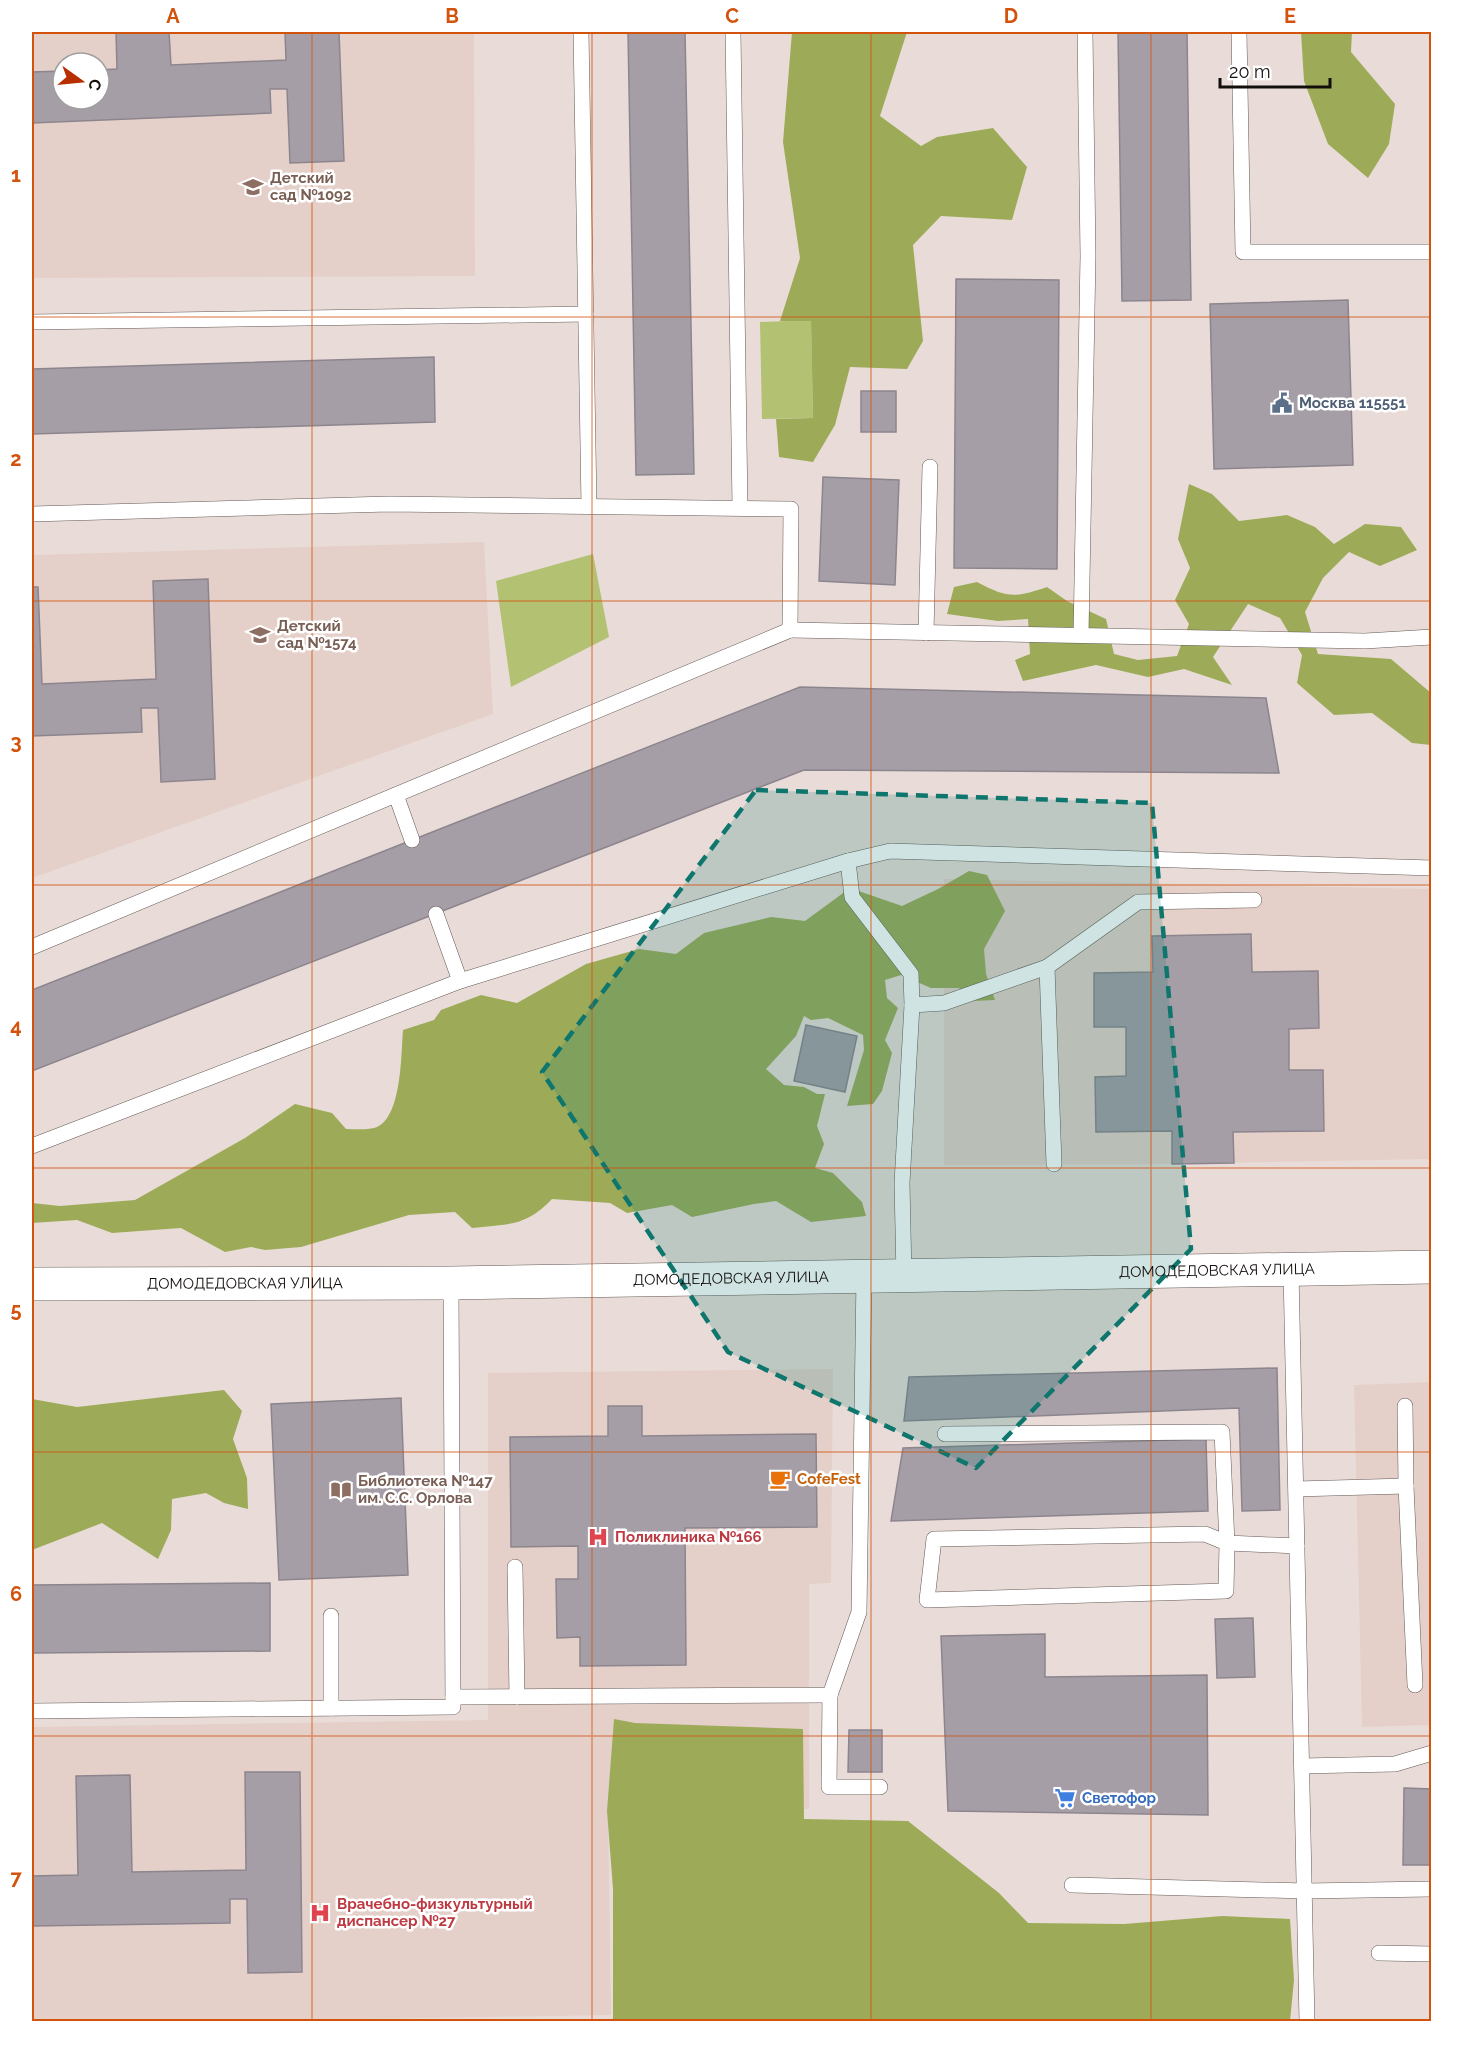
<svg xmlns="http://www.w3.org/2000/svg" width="1463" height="2053" font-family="Raleway,sans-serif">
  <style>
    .built { fill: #e4d0c8; fill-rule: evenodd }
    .green { fill: #b3c172 }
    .forest { fill: #9dab59 }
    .building { fill: #a69ea6; stroke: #8d858e; stroke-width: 1.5 }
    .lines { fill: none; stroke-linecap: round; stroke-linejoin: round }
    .service-casing { stroke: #645955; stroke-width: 16 }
    .tertiary-casing { stroke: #645955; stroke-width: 34 }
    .service { stroke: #fff; stroke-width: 15 }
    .tertiary { stroke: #fff; stroke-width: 33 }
    .marked { fill: #0f766e; fill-opacity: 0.2; stroke: #0f766e; stroke-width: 4.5; stroke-dasharray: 12 8; stroke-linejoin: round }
    .grid { fill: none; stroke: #d3520c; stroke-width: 1.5; stroke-opacity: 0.55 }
    .labels { text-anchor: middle; stroke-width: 5; stroke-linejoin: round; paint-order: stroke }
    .education-label { font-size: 15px; font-weight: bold; fill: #785e54; stroke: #fff; text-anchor: start }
    .service-label { font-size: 15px; font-weight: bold; fill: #4e5e75; stroke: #fff; text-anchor: start }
    .street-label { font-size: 15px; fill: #120e0c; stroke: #fff }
    .food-label { font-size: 15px; font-weight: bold; fill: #c56008; stroke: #fff; text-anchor: start }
    .health-label { font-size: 15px; font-weight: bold; fill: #be3a42; stroke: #fff; text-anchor: start }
    .shop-label { font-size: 15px; font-weight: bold; fill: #366cbe; stroke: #fff; text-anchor: start }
    .neatline { fill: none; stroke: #d3520c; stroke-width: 2 }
    .grid-label { font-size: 20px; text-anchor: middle; font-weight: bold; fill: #d3520c }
  </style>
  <rect width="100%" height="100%" fill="#e9dcd8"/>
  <!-- built -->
  <g class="built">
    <path d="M32 32H474L475 276 32 278ZM63 63H99V99H63Z"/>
    <polygon points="484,542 493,714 32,878 32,555"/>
    <polygon points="944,879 1431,889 1431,1159 1172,1164 944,1165"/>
    <polygon points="833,1369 831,1583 809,1584 809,1809 608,1812 611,2015 233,2021 32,2021 32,1727 488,1720 488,1373"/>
    <polygon points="1431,1382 1431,1725 1362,1727 1354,1385"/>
  </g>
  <!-- green -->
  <g class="green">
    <polygon points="811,320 813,418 762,419 760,322"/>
    <polygon points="593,554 609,637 511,687 496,581"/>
  </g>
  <!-- forest -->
  <g class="forest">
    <polygon points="792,32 907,32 880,116 921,146 937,137 993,128 1027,167 1012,220 941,216 913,245 923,341 907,369 850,367 835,425 813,462 779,457 776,419 813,418 811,321 780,321 800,258 783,142"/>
    <polygon points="1301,32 1352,32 1351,52 1395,104 1389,144 1368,178 1328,144 1304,81"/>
    <path d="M1189 484 1212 494 1239 521 1287 515 1315 527 1334 544 1365 524 1401 527 1417 550 1380 566 1349 552 1323 578 1305 612 1318 654 1391 659 1431 693V745L1412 743 1372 713 1334 715 1297 683 1302 655 1280 618 1248 604 1213 657 1232 685 1184 669 1148 677 1096 665 1023 681 1015 660 1030 654 1028 619 998 621 947 614 954 587 977 582C1007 598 1015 598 1047 587L1067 601 1106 619 1114 654 1138 660 1177 656 1189 624 1175 600 1190 568 1178 539Z"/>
    <path d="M969 871 987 875 1005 911 984 949 986 974 995 1000 973 1001 959 988H931L901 975 885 980 887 998 898 1008 885 1040 892 1053 882 1091 873 1104 847 1106 864 1050 863 1035 828 1018 811 1020 804 1016 796 1036 766 1069 784 1085 804 1087 817 1094H825L817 1126 824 1144 815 1168 833 1173 862 1202 866 1216 811 1222 776 1201 754 1204 692 1217 672 1205 627 1213 610 1203 552 1199C526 1227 507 1224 472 1228L455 1212 409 1215 301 1247 265 1250 251 1247 225 1252 181 1228 112 1233 77 1220 32 1223V1203L60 1206 135 1200 245 1138 295 1104 332 1113 346 1129C355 1129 366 1130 374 1128 402 1121 401 1054 403 1030L434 1020 441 1010 481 995 517 1003 586 964 639 949 676 954 704 933 771 917 805 921 850 888 902 906 938 889Z"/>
    <polygon points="224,1390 242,1411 233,1439 247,1478 248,1509 224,1503 206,1493 172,1499 171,1530 158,1559 102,1523 32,1550 32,1399 77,1407"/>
    <polygon points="614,1719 635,1723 803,1729 804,1819 908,1821 999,1893 1028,1923 1124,1924 1222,1916 1290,1919 1294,1980 1290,2021 613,2021 613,1889 607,1811"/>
  </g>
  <!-- building -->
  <g class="building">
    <polygon points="116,32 169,32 171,65 286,60 285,32 339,32 344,161 290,163 287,89 270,89 271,113 32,123 32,72 63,71 63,99 99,99 99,70 117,69"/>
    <polygon points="628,32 685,32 694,474 636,475"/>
    <polygon points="1118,32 1187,32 1191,300 1122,301"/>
    <polygon points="956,279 1059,280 1057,569 954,568"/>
    <polygon points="1348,300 1353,465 1214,469 1210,304"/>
    <polygon points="434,357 435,422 32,434 32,369"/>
    <rect x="861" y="391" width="35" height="41"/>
    <polygon points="823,477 899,480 895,585 819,581"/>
    <polygon points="208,579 215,779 161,782 158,708 141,708 142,732 32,736 32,587 38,587 42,684 156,679 153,581"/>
    <polygon points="800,687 1266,698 1279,773 804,770 32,1071 32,990"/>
    <polygon points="1251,934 1252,972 1318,971 1319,1028 1289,1029 1289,1070 1323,1070 1324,1131 1233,1132 1234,1163 1172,1164 1172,1131 1096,1132 1095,1077 1126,1076 1126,1027 1094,1027 1094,973 1153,972 1152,936"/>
    <polygon points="806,1025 857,1036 845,1092 794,1081"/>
    <polygon points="1277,1368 1280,1510 1242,1511 1239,1408 904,1421 909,1377"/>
    <polygon points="401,1398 408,1575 279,1580 271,1404"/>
    <polygon points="608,1406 642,1406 642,1436 816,1434 817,1527 685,1528 686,1665 580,1666 580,1637 557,1638 556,1579 578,1579 578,1546 511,1547 510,1437 608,1436"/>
    <polygon points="1206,1439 1208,1511 891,1521 903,1448"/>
    <polygon points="270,1583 270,1651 32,1653 32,1585"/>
    <polygon points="1253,1618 1255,1677 1217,1678 1215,1619"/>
    <polygon points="1045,1634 1045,1677 1207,1675 1208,1815 948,1811 941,1636"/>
    <polygon points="849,1730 882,1730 882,1772 848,1772"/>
    <polygon points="245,1772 300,1772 302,1972 248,1973 247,1899 230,1899 230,1923 32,1926 32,1876 78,1875 76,1776 130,1775 132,1872 246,1870"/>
    <polygon points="1404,1788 1432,1789 1432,1865 1403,1865"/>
  </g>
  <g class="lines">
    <!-- service casing -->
    <g class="service-casing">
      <g id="service">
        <polyline points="581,32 589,506"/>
        <polyline points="733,32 740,507"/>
        <polyline points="1239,32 1243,252 1432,252"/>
        <polyline points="32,322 586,314"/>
        <polyline points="32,514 389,504 791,509 790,630 1365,641 1432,637"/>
        <polyline points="926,633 930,467"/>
        <polyline points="1081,635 1088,256 1085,32"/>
        <polyline points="396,795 412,840"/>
        <polyline points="848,861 852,897 911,974 912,1005 902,1183 904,1276"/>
        <polyline points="436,914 460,981"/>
        <polyline points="32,947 790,630"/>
        <polyline points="1047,967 1054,1164"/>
        <polyline points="912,1005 944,1003 1047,967 1138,902 1254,900"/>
        <polyline points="32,1146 460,981 848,861 890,851 1432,868"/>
        <polyline points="1291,1271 1307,2022"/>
        <polyline points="945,1434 1222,1432 1227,1543 1297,1546"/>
        <polyline points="1406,1486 1415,1685"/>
        <polyline points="1296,1489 1406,1486 1405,1406"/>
        <polygon points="1205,1534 1227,1543 1226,1591 927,1600 934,1539"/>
        <polyline points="515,1567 517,1697"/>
        <polyline points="830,1695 829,1787 880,1787"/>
        <polyline points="453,1697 830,1695 859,1612 864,1276"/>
        <polyline points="331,1708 331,1616"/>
        <polyline points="32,1711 453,1707 451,1283"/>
        <polyline points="1302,1766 1395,1764 1432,1753"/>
        <polyline points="1072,1885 1305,1891 1432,1889"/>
        <polyline points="1379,1953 1432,1954"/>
      </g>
    </g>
    <!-- tertiary casing -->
    <g class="tertiary-casing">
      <g id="tertiary">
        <path id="s1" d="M32 1284 451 1283 1432 1267"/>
      </g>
    </g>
    <!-- service -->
    <use href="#service" class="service"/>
    <!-- tertiary -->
    <use href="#tertiary" class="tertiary"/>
  </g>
  <!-- marked area -->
  <path class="marked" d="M756 790 1152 803 1191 1249 976 1468 728 1352 542 1072Z"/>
  <!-- grid -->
  <path class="grid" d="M312 32V2022M592 32V2022M871 32V2022M1151 32V2022M32 317H1432M32 601H1432M32 885H1432M32 1168H1432M32 1452H1432M32 1736H1432"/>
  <!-- icons -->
  <defs>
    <g id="school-bare" transform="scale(1.62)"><path d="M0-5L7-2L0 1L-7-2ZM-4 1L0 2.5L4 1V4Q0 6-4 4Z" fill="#8d6e63" stroke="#fff" stroke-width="2.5" paint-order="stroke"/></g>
    <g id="civic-bare" transform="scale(1.62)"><path d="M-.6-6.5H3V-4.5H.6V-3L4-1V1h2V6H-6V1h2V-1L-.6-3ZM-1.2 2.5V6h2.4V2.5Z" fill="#5c6f8a" stroke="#fff" stroke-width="2.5" paint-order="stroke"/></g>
    <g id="cafe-bare" transform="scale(1.62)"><path d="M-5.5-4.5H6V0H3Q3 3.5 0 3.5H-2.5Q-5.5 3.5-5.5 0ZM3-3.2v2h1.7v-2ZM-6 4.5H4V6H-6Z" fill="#e8710a" stroke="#fff" stroke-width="2.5" paint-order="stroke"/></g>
    <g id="library-bare" transform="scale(1.62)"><path d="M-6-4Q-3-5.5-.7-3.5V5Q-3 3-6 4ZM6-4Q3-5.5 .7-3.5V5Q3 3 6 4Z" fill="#8d6e63" stroke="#fff" stroke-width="2.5" paint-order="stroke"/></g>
    <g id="hospital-bare" transform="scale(1.62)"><path d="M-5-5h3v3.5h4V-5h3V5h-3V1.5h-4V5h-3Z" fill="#e0444e" stroke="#fff" stroke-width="2.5" paint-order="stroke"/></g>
    <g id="supermarket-bare" transform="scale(1.62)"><path d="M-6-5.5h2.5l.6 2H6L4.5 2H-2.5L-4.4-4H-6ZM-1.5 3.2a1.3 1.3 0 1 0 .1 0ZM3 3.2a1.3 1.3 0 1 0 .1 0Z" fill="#3f7fe0" stroke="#fff" stroke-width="2.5" paint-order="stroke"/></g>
  </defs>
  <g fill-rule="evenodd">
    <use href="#school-bare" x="253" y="187"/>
    <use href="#civic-bare" x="1282" y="403"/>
    <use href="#school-bare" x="260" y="635"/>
    <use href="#cafe-bare" x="780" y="1479"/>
    <use href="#library-bare" x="341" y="1490"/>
    <use href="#hospital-bare" x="598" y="1537"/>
    <use href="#supermarket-bare" x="1065" y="1798"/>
    <use href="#hospital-bare" x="320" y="1913"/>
  </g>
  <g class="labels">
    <!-- education labels -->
    <g class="education-label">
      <text x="270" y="183">Детский<tspan x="270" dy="17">сад №1092</tspan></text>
      <text x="277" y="631">Детский<tspan x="277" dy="17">сад №1574</tspan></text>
      <text x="358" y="1486">Библиотека №147<tspan x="358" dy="17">им. С.С. Орлова</tspan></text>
    </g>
    <!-- service labels -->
    <g class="service-label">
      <text x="1299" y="408">Москва 115551</text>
    </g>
    <!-- street labels -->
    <g class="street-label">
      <text dy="5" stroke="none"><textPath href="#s1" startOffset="1185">ДОМОДЕДОВСКАЯ УЛИЦА</textPath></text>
      <text dy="5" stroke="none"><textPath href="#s1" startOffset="699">ДОМОДЕДОВСКАЯ УЛИЦА</textPath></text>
      <text dy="5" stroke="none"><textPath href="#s1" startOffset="213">ДОМОДЕДОВСКАЯ УЛИЦА</textPath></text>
    </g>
    <!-- food labels -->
    <g class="food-label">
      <text x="797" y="1484">CofeFest</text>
    </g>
    <!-- health labels -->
    <g class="health-label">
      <text x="615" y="1542">Поликлиника №166</text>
      <text x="337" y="1909">Врачебно-физкультурный<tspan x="337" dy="17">диспансер №27</tspan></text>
    </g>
    <!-- shop labels -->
    <g class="shop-label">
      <text x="1082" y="1803">Светофор</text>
    </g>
  </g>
  <!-- border -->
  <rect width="1463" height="2053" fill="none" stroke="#ffffff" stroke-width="66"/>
  <!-- north arrow -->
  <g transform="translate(81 81) rotate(105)"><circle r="28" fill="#ffffff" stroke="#a09f9e" stroke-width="1.5"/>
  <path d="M0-4.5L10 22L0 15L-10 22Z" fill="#b72e00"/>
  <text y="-9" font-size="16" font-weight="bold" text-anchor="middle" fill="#120e0c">С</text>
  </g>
  <!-- scale -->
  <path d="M1220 78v9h110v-9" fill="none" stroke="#120e0c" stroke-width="3"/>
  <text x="1229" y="78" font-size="18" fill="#120e0c" stroke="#ffffff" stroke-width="4.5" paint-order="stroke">20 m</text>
  <rect x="33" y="33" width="1397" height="1987" class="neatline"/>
  <g class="grid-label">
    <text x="173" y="23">A</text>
    <text x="452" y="23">B</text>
    <text x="732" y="23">C</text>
    <text x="1011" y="23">D</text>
    <text x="1290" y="23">E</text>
    <text x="16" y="182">1</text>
    <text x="16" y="466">2</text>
    <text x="16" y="749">3</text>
    <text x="16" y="1033">4</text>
    <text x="16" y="1317">5</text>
    <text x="16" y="1601">6</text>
    <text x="16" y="1885">7</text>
  </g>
</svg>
